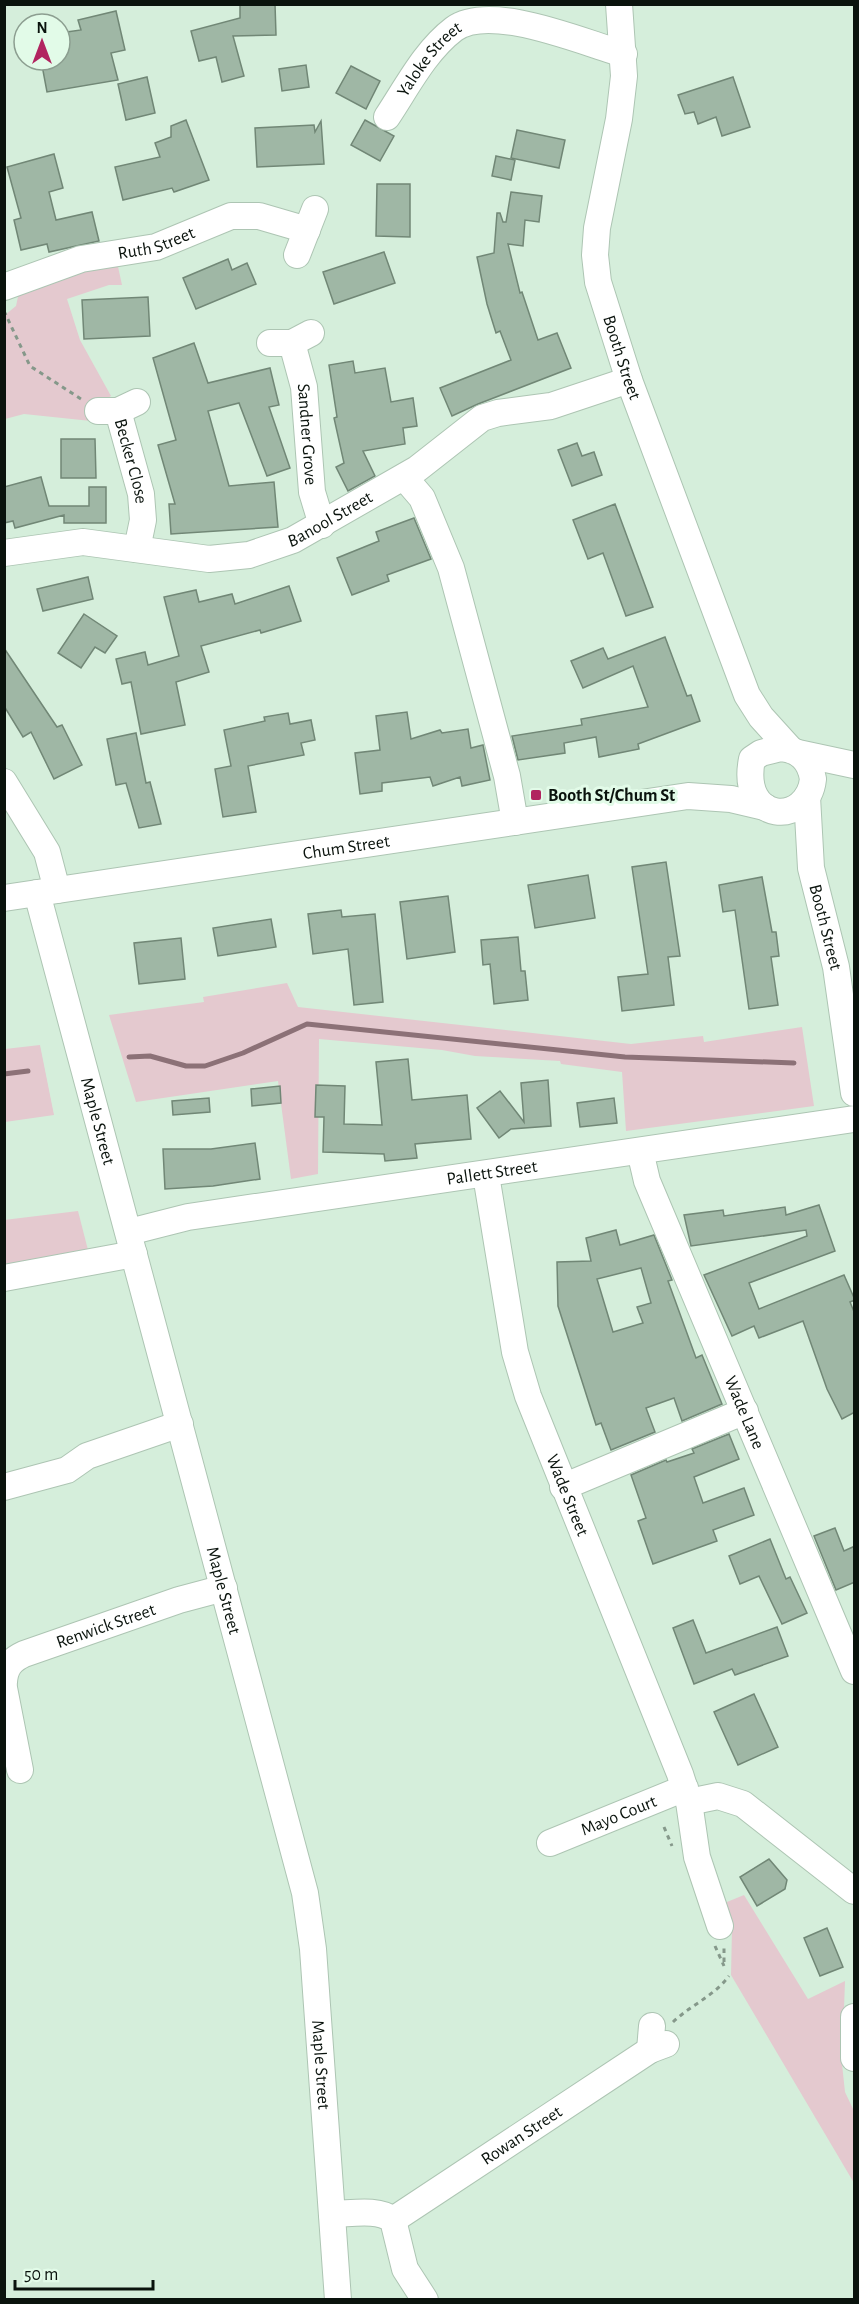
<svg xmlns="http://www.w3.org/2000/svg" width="859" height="2304" font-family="'Alegreya Sans',sans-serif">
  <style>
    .green { fill: #e4c9cf }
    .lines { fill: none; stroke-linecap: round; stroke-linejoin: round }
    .stream { stroke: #8c7177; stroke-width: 5 }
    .building { fill: #9fb7a5; stroke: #718776; stroke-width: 1.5; fill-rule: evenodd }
    .minor-casing { stroke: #adc5b3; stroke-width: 28 }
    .path { stroke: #85988a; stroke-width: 3; stroke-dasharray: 4.5 4.5; stroke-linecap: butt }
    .minor { stroke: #fff; stroke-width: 26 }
    .poi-dot { fill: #b1245f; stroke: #e2fbe8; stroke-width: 2 }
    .labels { text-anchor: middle; stroke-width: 6; stroke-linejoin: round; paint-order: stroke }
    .street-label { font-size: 18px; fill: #0a130d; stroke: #e2fbe8 }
    .poi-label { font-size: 18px; font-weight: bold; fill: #0a130d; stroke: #e2fbe8; text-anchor: start }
  </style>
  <rect width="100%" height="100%" fill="#d5eedb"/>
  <!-- green -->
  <g class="green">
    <polygon points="117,262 122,285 109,285 67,299 80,340 111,396 93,406 91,421 24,414 5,419 5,315 16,306 19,292 57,276"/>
    <polygon points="287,983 298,1007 631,1044 703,1036 704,1042 802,1027 814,1106 626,1131 622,1072 561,1064 560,1061 475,1056 442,1050 319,1039 318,1174 291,1179 278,1081 136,1102 109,1015 204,1002 203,997"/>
    <polygon points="40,1045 54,1115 5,1122 5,1049"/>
    <polygon points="78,1211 88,1250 5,1266 4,1220"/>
    <polygon points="744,1895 808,1999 845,1981 842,2064 845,2092 854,2111 854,2183 731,1975 732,1928 722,1904"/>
  </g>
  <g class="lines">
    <!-- stream -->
    <g class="stream">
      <polyline points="129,1057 150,1056 186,1066 205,1066 243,1053 307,1024 625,1057 794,1063"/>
      <polyline points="4,1074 28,1071"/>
    </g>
  </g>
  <!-- building -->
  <g class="building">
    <polygon points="240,4 275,4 276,35 233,36 244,76 222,82 216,57 199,61 191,31 240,18"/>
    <polygon points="116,11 125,50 111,53 118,80 47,92 41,60 60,60 60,33 81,30 78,20"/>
    <polygon points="306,65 309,87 282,91 279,69"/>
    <polygon points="351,66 380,81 366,109 336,93"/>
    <polygon points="147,77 155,113 126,120 118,84"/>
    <polygon points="733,77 750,127 722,136 716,117 698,124 694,112 685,114 678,95"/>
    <polygon points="186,120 209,180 174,192 172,188 123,200 115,167 160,157 155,143 171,137 171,126"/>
    <polygon points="365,120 394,136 380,161 351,145"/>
    <polygon points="321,121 324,164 257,167 255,128 314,125 315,132"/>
    <polygon points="517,130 565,140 559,168 511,158"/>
    <polygon points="54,154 63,188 49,192 56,220 92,212 99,241 49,252 47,244 21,250 14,220 21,218 7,167"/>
    <polygon points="496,156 515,160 511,180 492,176"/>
    <polygon points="377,184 410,184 410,237 376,236"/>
    <polygon points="511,192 542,196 539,222 525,220 523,246 508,244 520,293 522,292 538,340 557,333 571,368 478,404 452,416 440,388 511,360 500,331 496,333 487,304 477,257 494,253 497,213 500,213 503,222 506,222"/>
    <polygon points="384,252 395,283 334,304 323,272"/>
    <polygon points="228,259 232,270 247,263 256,284 196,309 183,278"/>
    <polygon points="148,297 150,336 84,339 82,300"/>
    <polygon points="194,343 208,383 270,368 279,405 269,407 290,468 267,476 239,403 208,411 229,486 274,482 278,527 171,534 169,504 175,504 158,445 176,440 153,358"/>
    <polygon points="353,361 355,373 385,368 391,402 413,398 417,426 403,428 405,444 363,451 375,476 348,491 336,467 344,463 334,418 337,417 329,365"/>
    <polygon points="61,439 95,439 96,478 61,478"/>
    <polygon points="577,443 582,456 594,452 602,475 572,486 558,450"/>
    <polygon points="41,477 49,506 89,506 89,487 106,487 106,523 64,523 64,515 15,528 13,521 4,523 4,487"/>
    <polygon points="615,504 653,607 626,616 603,553 588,559 573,520"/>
    <polygon points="414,518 431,559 387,575 389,581 352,595 337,558 379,541 376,532"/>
    <polygon points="88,577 93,599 43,611 37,589"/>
    <polygon points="289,586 301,621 261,633 260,630 201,646 209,672 176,682 185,725 141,734 131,682 122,684 116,659 145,652 148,665 179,656 164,597 196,590 199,602 232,594 235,604"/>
    <polygon points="84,614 117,636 105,653 95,647 81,668 58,653"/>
    <polygon points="665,637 687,696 691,695 700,721 638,744 639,749 599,757 596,737 564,743 565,753 518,760 512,736 582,725 581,719 648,707 633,666 583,688 571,661 603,648 608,659"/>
    <polygon points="4,648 57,727 62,725 82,765 54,779 31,732 23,737 4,706"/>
    <polygon points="407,712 411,739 440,730 442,733 468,729 471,748 483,745 490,780 462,786 460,777 433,786 430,777 382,783 382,791 360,794 355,753 380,750 376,716"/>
    <polygon points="288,713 290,724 311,720 315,740 301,743 304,755 248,766 256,812 223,817 215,769 231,766 224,730 265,721 264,717"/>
    <polygon points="136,733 146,783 150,782 161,824 139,828 126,783 116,785 107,739"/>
    <polygon points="666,862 680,956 668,957 674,1005 622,1011 618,977 648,974 632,867"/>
    <polygon points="588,875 595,918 535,928 528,885"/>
    <polygon points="762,877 772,932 776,932 779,956 771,957 778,1005 749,1009 735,910 723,912 719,885"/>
    <polygon points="448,896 455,952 407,959 400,902"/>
    <polygon points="341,910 342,917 375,914 383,1002 354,1005 348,949 313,954 308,914"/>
    <polygon points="271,919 276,947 218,956 213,928"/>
    <polygon points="518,937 521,971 525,971 528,1000 494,1004 490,964 483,965 481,940"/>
    <polygon points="181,938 185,979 139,984 134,943"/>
    <polygon points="408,1059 412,1100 467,1095 471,1139 415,1144 417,1158 385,1161 384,1154 323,1152 324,1117 315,1117 316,1085 345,1086 344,1124 382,1125 376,1062"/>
    <polygon points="548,1080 551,1126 511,1129 499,1138 477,1108 500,1091 524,1122 521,1083"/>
    <polygon points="280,1086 281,1103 252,1106 251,1089"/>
    <polygon points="209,1098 210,1112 173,1115 172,1101"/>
    <polygon points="614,1098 617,1123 580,1127 577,1103"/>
    <polygon points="255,1143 260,1179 213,1186 165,1189 163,1149 211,1149"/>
    <polygon points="819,1205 835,1251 749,1283 759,1309 844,1275 855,1300 850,1302 855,1314 855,1412 842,1419 827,1389 803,1321 759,1338 754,1326 732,1336 704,1275 807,1236 806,1230 691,1246 684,1215 723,1210 724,1216 785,1207 786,1215"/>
    <path d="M616 1230 620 1245 654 1235 672 1280 668 1281 696 1358 702 1355 722 1404 682 1421 674 1398 646 1408 655 1432 611 1450 601 1423 596 1425 558 1306 557 1262 591 1261 586 1238ZM641 1268 651 1303 637 1307 643 1323 613 1332 597 1279Z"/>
    <polygon points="729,1434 739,1459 694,1477 703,1503 744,1488 754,1515 713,1530 717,1541 653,1564 638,1521 646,1518 631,1475 666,1460 667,1462 694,1453 692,1449"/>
    <polygon points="835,1528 844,1551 855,1546 855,1582 836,1590 814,1536"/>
    <polygon points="770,1539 786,1579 790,1577 807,1613 782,1624 759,1576 740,1584 729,1556"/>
    <polygon points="693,1620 706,1653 777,1627 788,1656 735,1675 732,1669 694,1684 673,1628"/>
    <polygon points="754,1694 778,1747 738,1765 714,1712"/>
    <polygon points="769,1859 787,1880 785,1889 757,1906 740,1877"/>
    <polygon points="827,1928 843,1967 820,1976 804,1938"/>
  </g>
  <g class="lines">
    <!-- minor casing -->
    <g class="minor-casing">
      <g id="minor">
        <path id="s1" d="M619 4 624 76 619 119 597 228 595 255 598 282 629 380 747 695 761 717 790 749"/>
        <path id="s2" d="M387 117C407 87 425 51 454 29 491 2 584 43 624 54"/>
        <polyline points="297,255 315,209"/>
        <path id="s3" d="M4 287 81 259 156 247 231 216H259L307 230"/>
        <polyline points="270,343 292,343 311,333"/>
        <path id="s4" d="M292 343 304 387 312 492 322 525"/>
        <polyline points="98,411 118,411 137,402"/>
        <path id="s5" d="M118 411 141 494 143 520 137 549"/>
        <polyline points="404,477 422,498 451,568 507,776 515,822"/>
        <path id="s6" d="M4 553 83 542 209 559 249 555 293 540 417 469 482 418 498 413 551 406 629 380"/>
        <path d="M781 748C799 750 810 760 813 779 808 826 739 825 752 759L761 753Z"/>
        <polyline points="798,753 854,765"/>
        <polyline points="4,782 47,852 57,890"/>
        <path id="s7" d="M807 797 811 868 836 967 854 1093"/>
        <path id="s8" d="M37 893 305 1893 313 1949 338 2300"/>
        <path id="s9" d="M4 898 688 796 731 799 765 807"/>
        <path id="s10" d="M640 1151 647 1181 854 1671"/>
        <path id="s11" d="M486 1175 515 1352 528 1396 680 1774 689 1802 697 1857 720 1926"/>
        <path id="s12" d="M129 1232 188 1217 854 1119"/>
        <polyline points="4,1278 134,1254"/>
        <polyline points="4,1487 67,1470 87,1456 180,1424"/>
        <polyline points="563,1487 745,1411"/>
        <path id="s13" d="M4 1682C5 1667 11 1660 24 1654L179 1600 224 1588"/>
        <polyline points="4,1688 20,1770"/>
        <polyline points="689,1802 718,1796 743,1804 854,1891"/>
        <path id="s14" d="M550 1843 685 1788"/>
        <polyline points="854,2017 854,2058"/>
        <polyline points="650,2050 652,2026"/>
        <path d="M332 2214C350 2214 378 2208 393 2220L405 2269 425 2300"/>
        <path id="s15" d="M393 2220 650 2050 666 2044"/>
      </g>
    </g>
    <!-- path -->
    <g class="path">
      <polyline points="4,311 30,366 81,399"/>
      <polyline points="664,1827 672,1846"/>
      <polyline points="715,1946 724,1966"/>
      <polyline points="724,1962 724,1948"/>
      <path d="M673 2022C691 2005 714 1996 729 1976"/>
    </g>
    <!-- minor -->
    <use href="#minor" class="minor"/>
  </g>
  <!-- markers -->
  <rect class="poi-dot" x="530" y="789" width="12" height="12" rx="3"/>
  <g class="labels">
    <!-- street labels -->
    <g class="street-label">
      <text dy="6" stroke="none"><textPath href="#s2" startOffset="72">Yaloke Street</textPath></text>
      <text dy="6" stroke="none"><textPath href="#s3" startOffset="159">Ruth Street</textPath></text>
      <text dy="6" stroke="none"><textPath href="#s1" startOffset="360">Booth Street</textPath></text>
      <text dy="6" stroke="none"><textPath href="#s4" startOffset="93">Sandner Grove</textPath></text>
      <text dy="6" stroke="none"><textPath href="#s5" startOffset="52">Becker Close</textPath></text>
      <text dy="6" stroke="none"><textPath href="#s6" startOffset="336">Banool Street</textPath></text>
      <text dy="6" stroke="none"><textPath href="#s9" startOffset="346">Chum Street</textPath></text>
      <text dy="6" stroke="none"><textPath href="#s7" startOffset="132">Booth Street</textPath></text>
      <text dy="6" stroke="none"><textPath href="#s8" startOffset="236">Maple Street</textPath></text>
      <text dy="6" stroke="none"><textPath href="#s12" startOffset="368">Pallett Street</textPath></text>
      <text dy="6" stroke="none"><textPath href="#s10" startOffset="282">Wade Lane</textPath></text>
      <text dy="6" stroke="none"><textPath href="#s11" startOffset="332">Wade Street</textPath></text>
      <text dy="6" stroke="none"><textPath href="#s8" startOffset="722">Maple Street</textPath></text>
      <text dy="6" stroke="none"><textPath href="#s13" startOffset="123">Renwick Street</textPath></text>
      <text dy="6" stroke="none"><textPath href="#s14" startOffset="74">Mayo Court</textPath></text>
      <text dy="6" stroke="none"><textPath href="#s8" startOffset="1208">Maple Street</textPath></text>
      <text dy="6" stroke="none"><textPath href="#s15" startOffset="154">Rowan Street</textPath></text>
    </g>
    <!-- poi labels -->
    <g class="poi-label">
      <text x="548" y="801">Booth St/Chum St</text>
    </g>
  </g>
  <!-- border -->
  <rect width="859" height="2304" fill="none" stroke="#0a130d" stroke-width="12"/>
  <!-- north arrow -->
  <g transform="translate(42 42)"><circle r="28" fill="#e2fbe8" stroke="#8c9e90" stroke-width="1.5"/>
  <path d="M0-4.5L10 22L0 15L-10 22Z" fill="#b1245f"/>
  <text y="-9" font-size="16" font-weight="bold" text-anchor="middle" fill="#0a130d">N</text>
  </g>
  <!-- scale -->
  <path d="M15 2280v9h138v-9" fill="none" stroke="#0a130d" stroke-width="3"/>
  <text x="24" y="2280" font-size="18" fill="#0a130d" stroke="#e2fbe8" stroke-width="4.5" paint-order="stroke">50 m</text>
</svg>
